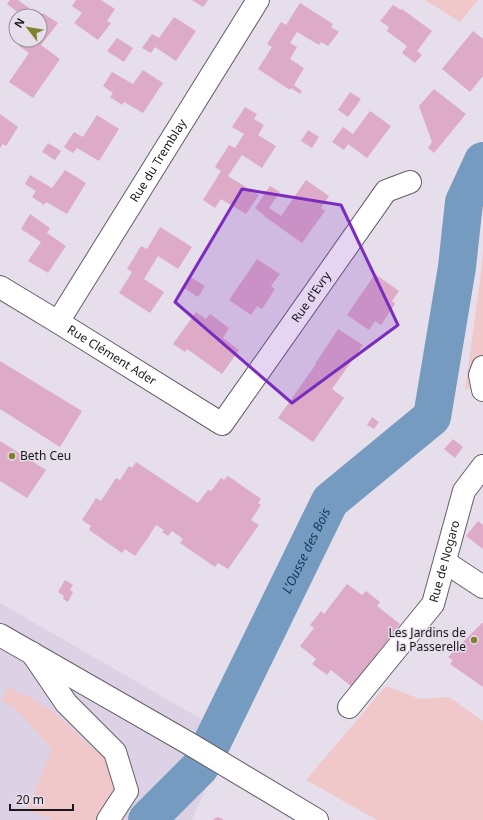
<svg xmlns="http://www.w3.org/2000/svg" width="483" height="820" font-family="'Noto Sans',sans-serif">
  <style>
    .built { fill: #ddd1e5 }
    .green { fill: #f1c8ca }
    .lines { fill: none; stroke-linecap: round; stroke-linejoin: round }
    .river { stroke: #759bc0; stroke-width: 38 }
    .building { fill: #ddabc8 }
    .minor-casing { stroke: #655e69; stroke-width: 24 }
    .major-casing { stroke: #655e69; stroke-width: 24 }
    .minor { stroke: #fff; stroke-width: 22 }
    .major { stroke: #fff; stroke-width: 22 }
    .marked { fill: #7b2cbf; fill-opacity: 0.2; stroke: #7b2cbf; stroke-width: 3; stroke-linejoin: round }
    .poi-dot { fill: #7f832d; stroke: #e6deeb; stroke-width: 1.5 }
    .labels { text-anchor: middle; stroke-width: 3; stroke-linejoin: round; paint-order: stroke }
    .street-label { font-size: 12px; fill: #19171b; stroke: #e6deeb }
    .poi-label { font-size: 12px; fill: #19171b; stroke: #e6deeb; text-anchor: start }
    .water-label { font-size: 13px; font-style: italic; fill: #113d62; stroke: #e6deeb }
  </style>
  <rect width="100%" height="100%" fill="#e6deeb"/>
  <!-- built -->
  <polygon class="built" points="0,603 229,735 192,820 0,820"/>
  <!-- green -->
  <g class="green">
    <polygon points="425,0 478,0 460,22"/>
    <polygon points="483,168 483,212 467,203"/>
    <polygon points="483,252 483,381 465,390 482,266"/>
    <polygon points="386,686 420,699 449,697 483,721 483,820 377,820 306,780"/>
    <polygon points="10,687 24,696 27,695 56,714 93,749 97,746 109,758 118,790 94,820 53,820 27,810 52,749 18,711 1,700"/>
  </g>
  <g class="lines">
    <!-- river -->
    <path class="river" id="s1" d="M147 820 200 767 330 501 432 417 457 267 464 202 483 161"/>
  </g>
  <!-- building -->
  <g class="building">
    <polygon points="10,0 18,0 29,8 24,16 19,16 20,14 7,4"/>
    <polygon points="76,0 101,0 115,9 107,21 111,23 98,40 74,23 82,13 72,6"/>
    <polygon points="192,0 208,0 203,7"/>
    <polygon points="300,3 333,24 331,27 339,32 328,46 321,42 319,45 297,32 290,43 297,47 290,59 304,68 294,85 302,91 300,94 291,88 290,90 258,69 272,47 267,44 281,22 286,25"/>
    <polygon points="393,5 401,10 402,9 432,31 417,51 422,55 415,63 402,53 407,46 387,31 389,27 380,21"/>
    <polygon points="43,13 58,23 41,45 60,59 33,98 9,82 29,53 19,46 24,40 40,40 40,17"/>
    <polygon points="174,17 196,31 176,61 155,47 151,53 142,48 152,34 159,38"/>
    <polygon points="473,31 483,39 483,76 470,92 442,69"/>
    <polygon points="117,38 133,48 124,62 107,51"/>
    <polygon points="143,70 163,83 143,113 124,102 122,105 110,97 113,93 103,86 112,72 133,84"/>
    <polygon points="434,89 466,114 434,153 428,148 432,142 419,106"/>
    <polygon points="350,92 361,99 348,117 338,110"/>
    <polygon points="245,107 257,114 254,119 264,125 258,135 276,146 262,168 242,155 228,176 259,195 246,214 221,199 215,208 203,200 221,171 215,167 229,145 235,148 244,134 232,127"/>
    <polygon points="370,111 391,126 367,158 348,144 344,150 332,142 343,127 353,134"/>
    <polygon points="0,114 18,127 6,146 3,144 0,148"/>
    <polygon points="97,115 119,129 99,161 77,148 73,153 64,147 74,132 83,137"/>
    <polygon points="308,130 319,137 312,148 301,141"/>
    <polygon points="48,143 61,151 55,160 42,152"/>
    <polygon points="65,170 86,183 67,214 46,202 44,205 32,197 36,191 25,184 30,175 52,188"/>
    <polygon points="306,180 329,196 321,208 325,211 302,243 264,216 264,215 255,208 270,186 280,192 269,208 281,216"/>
    <polygon points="30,214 50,228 47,233 66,246 48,273 28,261 41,242 21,229"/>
    <polygon points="160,227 192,247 178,269 158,256 144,279 164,292 150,313 119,293 132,272 127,269 141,246 147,249"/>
    <polygon points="257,259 280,274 271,286 275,289 262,309 257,306 251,315 229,300"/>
    <polygon points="375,274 399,291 392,301 395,304 381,325 375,321 369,330 347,315"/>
    <polygon points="189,276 205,286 198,297 182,287"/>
    <polygon points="196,312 206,319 210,314 229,328 223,338 239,350 222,374 187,349 185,352 173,344"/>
    <polygon points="338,329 363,345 332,389 344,398 313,442 278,418 316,364 315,364"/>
    <polygon points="0,361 82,411 60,447 0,409"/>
    <polygon points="372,417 379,422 374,429 367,425"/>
    <polygon points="453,439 463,447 455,458 444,449"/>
    <polygon points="0,441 46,470 27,498 0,481"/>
    <polygon points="136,462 198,503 208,490 211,491 221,478 224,480 228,476 261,499 258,503 261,505 251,520 259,525 228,569 218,563 215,567 180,543 183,539 172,531 168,536 162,532 164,530 156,525 150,534 150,535 135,556 125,549 122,553 89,530 91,526 82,520 96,498 101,501 116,478 120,480 129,466 132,468"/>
    <polygon points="478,521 483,525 483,549 466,536"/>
    <polygon points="65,580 73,585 70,590 73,592 68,602 63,599 64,596 58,592"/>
    <polygon points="347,584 362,595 366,591 380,602 377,606 400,624 378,653 383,656 352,687 331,670 327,675 312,664 316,659 300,646 314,628 310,625 321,611 324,614"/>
    <polygon points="482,623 483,623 483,687 450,664 453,660 448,657"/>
    <polygon points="218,817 224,820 213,820 215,818"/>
  </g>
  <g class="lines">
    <!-- minor casing -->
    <g class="minor-casing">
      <g id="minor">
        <path id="s2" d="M0 287 58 322 222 424 386 191 410 182"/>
        <path id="s3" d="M58 322 258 0"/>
        <polyline points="483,367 480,375 483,390"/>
        <polyline points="445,562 483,587"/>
        <polyline points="32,653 66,703 115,752 127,791 108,820"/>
        <path id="s4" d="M349 707 433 604 464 491 483 466"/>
      </g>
    </g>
    <!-- major casing -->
    <g class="major-casing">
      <polyline id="major" points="0,635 190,744 317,820"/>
    </g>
    <!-- minor -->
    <use href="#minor" class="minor"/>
    <!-- major -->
    <use href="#major" class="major"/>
  </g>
  <!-- marked area -->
  <path class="marked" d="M242 189 341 205 398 325 292 403 175 302Z"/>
  <!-- markers -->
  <g class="poi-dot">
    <circle cx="12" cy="456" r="4"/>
    <circle cx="474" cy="640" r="4"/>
  </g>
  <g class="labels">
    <!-- street labels -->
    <g class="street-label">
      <text dy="4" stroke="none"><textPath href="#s3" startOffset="190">Rue du Tremblay</textPath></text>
      <text dy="4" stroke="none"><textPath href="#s2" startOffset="416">Rue d'Evry</textPath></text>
      <text dy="4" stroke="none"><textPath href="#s2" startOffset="131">Rue Clément Ader</textPath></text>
      <text dy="4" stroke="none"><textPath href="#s4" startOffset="177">Rue de Nogaro</textPath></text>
    </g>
    <!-- poi labels -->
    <g class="poi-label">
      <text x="20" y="460">Beth Ceu</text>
      <text x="466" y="637" text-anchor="end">Les Jardins de<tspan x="466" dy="14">la Passerelle</tspan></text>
    </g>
    <!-- water labels -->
    <g class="water-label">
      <text dy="5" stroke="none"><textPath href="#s1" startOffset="316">L'Ousse des Bois</textPath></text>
    </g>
  </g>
  <!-- north arrow -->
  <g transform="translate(28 28) rotate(301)"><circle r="19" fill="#e6deeb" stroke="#948e98"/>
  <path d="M0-3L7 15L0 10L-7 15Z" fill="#7f832d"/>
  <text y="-6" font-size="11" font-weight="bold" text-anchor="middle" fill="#19171b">N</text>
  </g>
  <!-- scale -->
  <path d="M10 804v6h63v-6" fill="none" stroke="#19171b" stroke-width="2"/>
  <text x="16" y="804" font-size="12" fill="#19171b" stroke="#e6deeb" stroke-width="3" paint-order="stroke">20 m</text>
</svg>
